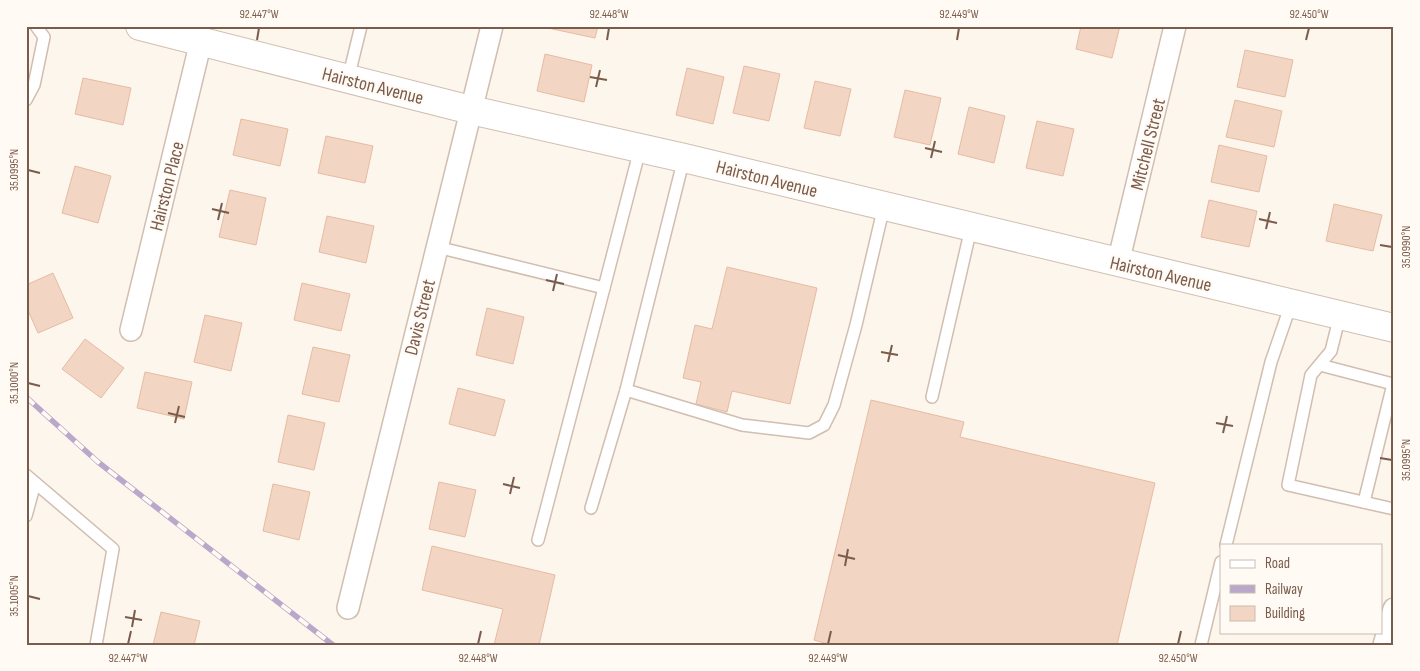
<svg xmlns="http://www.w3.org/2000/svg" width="1420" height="671" font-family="'Sofia Sans Condensed',sans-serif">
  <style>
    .building { fill: #f3d5c3; stroke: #e6bba3 }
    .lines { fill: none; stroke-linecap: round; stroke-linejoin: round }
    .service-casing { stroke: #d1beb0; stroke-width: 14 }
    .minor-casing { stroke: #d1beb0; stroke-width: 24 }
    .tertiary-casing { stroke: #d1beb0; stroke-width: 30 }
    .service { stroke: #fff; stroke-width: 11 }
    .minor { stroke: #fff; stroke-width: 21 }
    .tertiary { stroke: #fff; stroke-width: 28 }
    .rail-casing { stroke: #b9a8c9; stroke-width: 5.5 }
    .rail { stroke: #fffaf3; stroke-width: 4; stroke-dasharray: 11; stroke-linecap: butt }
    .ticks { fill: none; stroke: #7a5c4d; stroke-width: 2 }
    .labels { text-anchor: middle; stroke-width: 4; stroke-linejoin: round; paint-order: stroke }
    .street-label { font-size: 19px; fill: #7a5c4d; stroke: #fffaf3 }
    .neatline { fill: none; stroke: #7a5c4d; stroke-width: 2 }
    .ticks-label { font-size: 12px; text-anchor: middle; fill: #7a5c4d }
  </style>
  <rect width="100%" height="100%" fill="#fdf6ec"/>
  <!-- building -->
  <g class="building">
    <polygon points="548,26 598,26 595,38 548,28"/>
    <polygon points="1081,26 1120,26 1112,58 1076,49"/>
    <polygon points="1245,50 1293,60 1285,97 1237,87"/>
    <polygon points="545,54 592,65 584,102 537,91"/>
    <polygon points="744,66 780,74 769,121 733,113"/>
    <polygon points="687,68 724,77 713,124 676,115"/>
    <polygon points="83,78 131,88 123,125 75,114"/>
    <polygon points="815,81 851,89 840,136 804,128"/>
    <polygon points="905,90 941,98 930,145 894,137"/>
    <polygon points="1235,100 1282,111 1274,147 1226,137"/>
    <polygon points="969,107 1005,116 994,163 958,154"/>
    <polygon points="241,119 288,129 280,166 233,155"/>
    <polygon points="1037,121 1074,129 1063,176 1026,168"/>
    <polygon points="326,136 373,146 365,183 318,173"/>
    <polygon points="1219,145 1267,156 1259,192 1211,182"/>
    <polygon points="75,166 111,176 98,223 62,213"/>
    <polygon points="230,190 266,198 256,245 219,237"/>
    <polygon points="1209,200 1257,211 1249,247 1201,237"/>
    <polygon points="1334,204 1382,215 1373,251 1326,241"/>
    <polygon points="327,216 374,226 366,263 319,252"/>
    <polygon points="727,267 817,288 790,404 732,391 727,412 696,404 701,382 683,378 695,325 712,329"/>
    <polygon points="53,273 73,318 38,333 26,306 26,285"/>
    <polygon points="302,283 350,294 341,331 294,320"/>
    <polygon points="487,308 524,317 513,364 476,355"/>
    <polygon points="205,315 242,323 231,371 194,362"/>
    <polygon points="85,339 124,368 101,398 62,369"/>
    <polygon points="313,347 350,355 339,402 302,394"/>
    <polygon points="145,372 192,382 184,419 137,408"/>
    <polygon points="458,388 505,400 495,436 449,424"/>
    <polygon points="871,400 964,422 960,437 1155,483 1117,645 832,645 814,640"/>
    <polygon points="288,415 325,423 314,470 278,462"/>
    <polygon points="439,482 476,490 465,537 429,529"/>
    <polygon points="273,484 310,492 299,540 263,531"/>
    <polygon points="432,546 555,575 539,645 494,645 503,609 422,590"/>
    <polygon points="161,612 200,621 194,645 153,645"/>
  </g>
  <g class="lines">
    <!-- service casing -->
    <g class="service-casing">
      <g id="service">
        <polyline points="348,79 361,26"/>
        <polyline points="26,100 34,85 44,37 36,26"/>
        <polyline points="684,158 626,390 742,425 809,433 824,425 834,405 856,325 884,206"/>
        <polyline points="437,247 604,288 640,149"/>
        <polyline points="1340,315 1331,351 1311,375 1288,485 1394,509"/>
        <polyline points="1320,365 1393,384 1364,502"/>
        <polyline points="932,397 971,228"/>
        <polyline points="26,475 113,549 96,645"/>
        <polyline points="591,508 626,390"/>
        <polyline points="26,516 35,483"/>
        <polyline points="538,540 604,288"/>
        <polyline points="1226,545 1271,362 1291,304"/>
        <polyline points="1201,645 1221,562"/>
      </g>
    </g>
    <!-- minor casing -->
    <g class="minor-casing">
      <g id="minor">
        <polyline points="1118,263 1175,26"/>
        <polyline points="131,330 201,41"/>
        <polyline points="348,608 492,26"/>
        <polyline points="1384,645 1394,609"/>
      </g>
    </g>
    <!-- tertiary casing -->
    <g class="tertiary-casing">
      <polyline id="tertiary" points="140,26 471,110 684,158 1394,328"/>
    </g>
    <!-- service -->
    <use href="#service" class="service"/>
    <!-- minor -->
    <use href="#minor" class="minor"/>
    <!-- tertiary -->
    <use href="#tertiary" class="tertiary"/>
    <!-- rail casing -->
    <g class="rail-casing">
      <polyline id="rail" points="26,397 98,462 333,645"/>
    </g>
    <!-- rail -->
    <use href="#rail" class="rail"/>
  </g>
  <!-- ticks -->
  <path class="ticks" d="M257 40 259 28M607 40 609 28M957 40 959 28M1306 40 1309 28M590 77 607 80M596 87 600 70M925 148 942 152M931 158 935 141M28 170 40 173M212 209 229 213M1259 219 1277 223M218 220 222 203M1266 229 1270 212M1380 245 1392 247M546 280 564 284M553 291 557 274M881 352 898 355M888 362 892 345M28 383 40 386M168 413 185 417M175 423 179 406M1216 423 1233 426M1223 433 1227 416M1380 458 1392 460M503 484 520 488M510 494 514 477M838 555 855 559M845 566 848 549M28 596 40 599M125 617 142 620M132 627 135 610M128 644 131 631M478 644 481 631M828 644 831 631M1178 644 1181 631"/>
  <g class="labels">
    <!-- street labels -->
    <g class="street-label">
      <text transform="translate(373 85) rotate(14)" y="7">Hairston Avenue</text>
      <text transform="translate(1147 144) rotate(-76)" y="7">Mitchell Street</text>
      <text transform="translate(767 178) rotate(14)" y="7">Hairston Avenue</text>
      <text transform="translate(166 186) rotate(-76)" y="7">Hairston Place</text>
      <text transform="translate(1161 273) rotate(13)" y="7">Hairston Avenue</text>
      <text transform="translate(419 317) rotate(-76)" y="7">Davis Street</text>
    </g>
  </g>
  <!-- border -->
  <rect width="1420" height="671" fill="none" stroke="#fffaf3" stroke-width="55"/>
  <!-- legend -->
  <rect x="1220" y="544" width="162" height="90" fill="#fffaf3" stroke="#cabbb1"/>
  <rect x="1230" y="560" width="25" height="8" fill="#ffffff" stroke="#cabbb1"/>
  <text x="1265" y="568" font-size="15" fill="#7a5c4d">Road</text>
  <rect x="1230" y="585" width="25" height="8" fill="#b9a8c9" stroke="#cabbb1"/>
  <text x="1265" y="594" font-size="15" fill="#7a5c4d">Railway</text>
  <rect x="1230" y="606" width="25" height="15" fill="#f3d5c3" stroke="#cabbb1"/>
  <text x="1265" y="618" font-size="15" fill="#7a5c4d">Building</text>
  <rect x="28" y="28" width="1364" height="616" class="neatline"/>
  <g class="ticks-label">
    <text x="259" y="18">92.447°W</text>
    <text x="609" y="18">92.448°W</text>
    <text x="959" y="18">92.449°W</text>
    <text x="1309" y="18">92.450°W</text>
    <text transform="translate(14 170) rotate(-90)" y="4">35.0995°N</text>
    <text transform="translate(1406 247) rotate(-90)" y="4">35.0990°N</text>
    <text transform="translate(14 383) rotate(-90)" y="4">35.1000°N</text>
    <text transform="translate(1406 460) rotate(-90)" y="4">35.0995°N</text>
    <text transform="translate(14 596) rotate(-90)" y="4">35.1005°N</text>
    <text x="128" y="662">92.447°W</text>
    <text x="478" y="662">92.448°W</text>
    <text x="828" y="662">92.449°W</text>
    <text x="1178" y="662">92.450°W</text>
  </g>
</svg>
